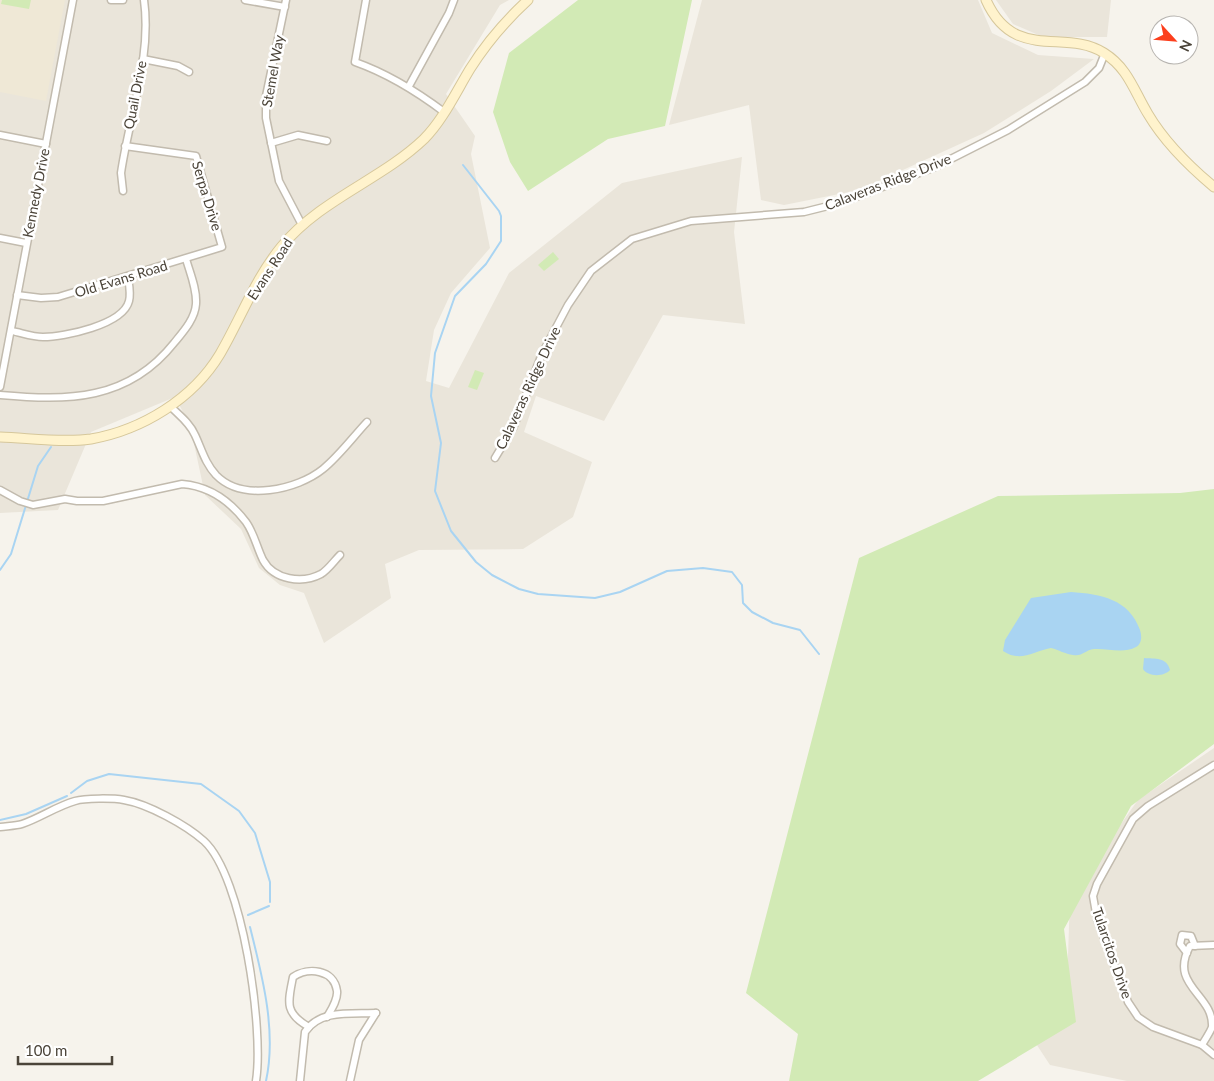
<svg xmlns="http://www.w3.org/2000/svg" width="1214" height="1081" font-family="Lato,sans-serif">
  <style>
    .residential { fill: #eae5da }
    .education { fill: #efe8d6 }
    .green { fill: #d2eab5 }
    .water { fill: #a9d4f2 }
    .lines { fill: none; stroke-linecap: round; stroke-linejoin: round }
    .stream { stroke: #a9d4f2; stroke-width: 2 }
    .street-casing { stroke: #c2bbae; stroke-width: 9 }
    .secondary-casing { stroke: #d6c79b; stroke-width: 11 }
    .street { stroke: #fff; stroke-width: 6 }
    .secondary { stroke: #fff3cd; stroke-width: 9 }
    .labels { text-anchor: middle; stroke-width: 5; stroke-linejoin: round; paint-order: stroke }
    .street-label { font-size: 14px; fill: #4b4439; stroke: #fff }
  </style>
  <rect width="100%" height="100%" fill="#f6f3ec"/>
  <!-- residential -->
  <g class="residential">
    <polygon points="0,0 509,0 500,5 446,94 475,136 471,154 490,248 451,293 434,330 426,381 449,388 509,273 622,183 742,157 734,232 745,324 663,315 604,421 536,396 524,432 592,462 573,517 523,549 419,550 385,564 391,598 324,643 304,593 280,585 259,568 241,529 205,495 190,425 175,397 91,432 58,510 0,513"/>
    <polygon points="702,0 978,0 992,33 1038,55 1094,59 1051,91 984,133 859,190 784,205 761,200 749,105 669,125"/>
    <polygon points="996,0 1111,0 1107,37 1043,37 1013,24"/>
    <polygon points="1214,748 1214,1081 1127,1081 1050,1065 1031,1036 1066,1017 1070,896 1138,800"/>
  </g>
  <!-- education -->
  <polygon class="education" points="0,0 65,0 46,101 0,92"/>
  <!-- green -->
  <g class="green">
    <polygon points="2,0 31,0 29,9 1,4"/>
    <polygon points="578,0 692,0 665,126 608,139 528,191 510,162 493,112 509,53"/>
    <polygon points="553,252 559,259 544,271 538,265"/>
    <polygon points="475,370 484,373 477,390 468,387"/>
    <polygon points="1214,489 1214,744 1131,806 1064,929 1076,1022 978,1081 789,1081 798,1034 746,993 859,558 998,496 1180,493"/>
  </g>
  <!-- water -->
  <g class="water">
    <path d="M1071 592C1101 594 1129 599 1140 630 1142 636 1142 644 1136 647 1123 654 1107 648 1094 649 1085 650 1082 657 1073 655 1065 654 1059 650 1051 648 1033 651 1021 663 1003 651L1005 640 1031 598Z"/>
    <path d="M1144 658C1155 659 1167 657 1170 670 1164 677 1148 677 1143 669Z"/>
  </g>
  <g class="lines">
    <!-- stream -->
    <g class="stream">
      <polyline points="463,165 499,211 501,216 501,241 486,264 455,296 435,353 431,396 441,443 435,491 451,531 476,562 492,575 519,589 538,594 595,598 620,592 667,571 703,568 732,572 742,585 743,603 752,612 773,623 800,630 819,654"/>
      <polyline points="0,570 11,554 38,466 51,447"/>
      <polyline points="71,793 87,781 109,774 201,784 239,811 255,833 270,882 270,902"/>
      <polyline points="0,820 26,814 67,796"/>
      <polyline points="248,915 269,906"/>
      <path d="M250 927C262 975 277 1031 266 1081"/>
    </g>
    <!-- street casing -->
    <g class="street-casing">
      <g id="street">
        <polyline points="111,0 123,0"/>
        <polyline points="245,0 285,7"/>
        <polyline points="286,0 266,96 266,118 279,181 302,225"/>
        <path d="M366 0 355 62C389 74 416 91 444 112"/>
        <polyline points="143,59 178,66 189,72"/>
        <polyline points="409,86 449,13 454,0"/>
        <polyline points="0,135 46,144"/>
        <polyline points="271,143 298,135 327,141"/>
        <path d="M123 191 121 173C129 117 152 57 144 0"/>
        <polyline points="0,238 26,243"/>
        <polyline points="17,295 41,298 58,297 222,247 196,156 125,146"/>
        <path d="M12 331C22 333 33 337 43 337 64 337 123 325 129 301 131 294 129 284 128 277"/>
        <polyline points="0,387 73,0"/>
        <path d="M0 395C68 401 128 401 174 343 183 332 195 319 196 304 197 289 190 273 186 259"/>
        <path d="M170 406C179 415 190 423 195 435 202 450 205 463 216 475 242 502 297 490 323 469 339 456 353 437 367 422"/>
        <polyline points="495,458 513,428 542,354 568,305 591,271 632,239 691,221 804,212 840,203 935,167 1008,130 1085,82 1099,68 1105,53"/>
        <path d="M0 490 20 501 33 505 65 499 77 501H103L182 484C208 486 230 501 246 522 254 533 257 548 263 560 274 580 302 584 321 574 328 570 334 561 340 555"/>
        <polyline points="1214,765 1148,806 1133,819 1097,884 1093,896 1097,919 1128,1002 1138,1017 1153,1027 1202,1045 1214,1055"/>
        <path d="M0 827C7 826 16 826 22 824 40 818 57 806 75 801 85 798 113 798 124 800 148 804 186 825 204 841 243 877 264 1030 256 1081"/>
        <polyline points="1187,953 1180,944 1182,935 1191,936 1195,946"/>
        <path d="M309 1027C284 1013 288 1002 293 977 308 967 334 969 337 991 338 1000 331 1010 327 1017"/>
        <path d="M1202 1045C1205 1039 1210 1033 1212 1027 1214 994 1168 986 1190 946L1214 945"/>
        <path d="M300 1081 305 1032C320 1009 352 1014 376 1013"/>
        <polyline points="350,1081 359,1040 376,1013"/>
      </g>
    </g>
    <!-- secondary casing -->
    <g class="secondary-casing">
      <g id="secondary">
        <path d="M986 0C1014 63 1065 28 1104 53 1128 68 1134 91 1148 114 1164 141 1190 167 1214 187"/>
        <path d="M0 437C29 438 62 443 91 439 142 430 193 399 220 354 241 318 256 277 282 246 321 199 381 180 424 139 443 120 456 92 470 69 487 42 504 22 528 0"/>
      </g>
    </g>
    <!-- street -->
    <use href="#street" class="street"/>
    <!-- secondary -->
    <use href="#secondary" class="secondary"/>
  </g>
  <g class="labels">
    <!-- street labels -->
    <g class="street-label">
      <text transform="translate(273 71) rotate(-80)" y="5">Stemel Way</text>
      <text transform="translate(135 95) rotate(-79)" y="5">Quail Drive</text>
      <text transform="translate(888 182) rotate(-21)" y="5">Calaveras Ridge Drive</text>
      <text transform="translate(36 193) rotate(-79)" y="5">Kennedy Drive</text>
      <text transform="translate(207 196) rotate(73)" y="5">Serpa Drive</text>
      <text transform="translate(270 269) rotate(-57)" y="5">Evans Road</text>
      <text transform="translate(121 279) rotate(-17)" y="5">Old Evans Road</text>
      <text transform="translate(528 388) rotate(-65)" y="5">Calaveras Ridge Drive</text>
      <text transform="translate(1112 953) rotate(71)" y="5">Tularcitos Drive</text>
    </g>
  </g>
  <!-- north arrow -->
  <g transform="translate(1174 40) rotate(116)"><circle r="24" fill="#ffffff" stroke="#b7b4b0"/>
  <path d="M0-4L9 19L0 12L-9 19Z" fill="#fc3f1d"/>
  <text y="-8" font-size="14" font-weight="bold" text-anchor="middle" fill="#4b4439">N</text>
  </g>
  <!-- scale -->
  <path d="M18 1056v8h94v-8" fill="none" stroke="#4b4439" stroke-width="2.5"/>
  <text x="25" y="1056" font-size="15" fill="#4b4439" stroke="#ffffff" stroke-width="4" paint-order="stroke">100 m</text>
</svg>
